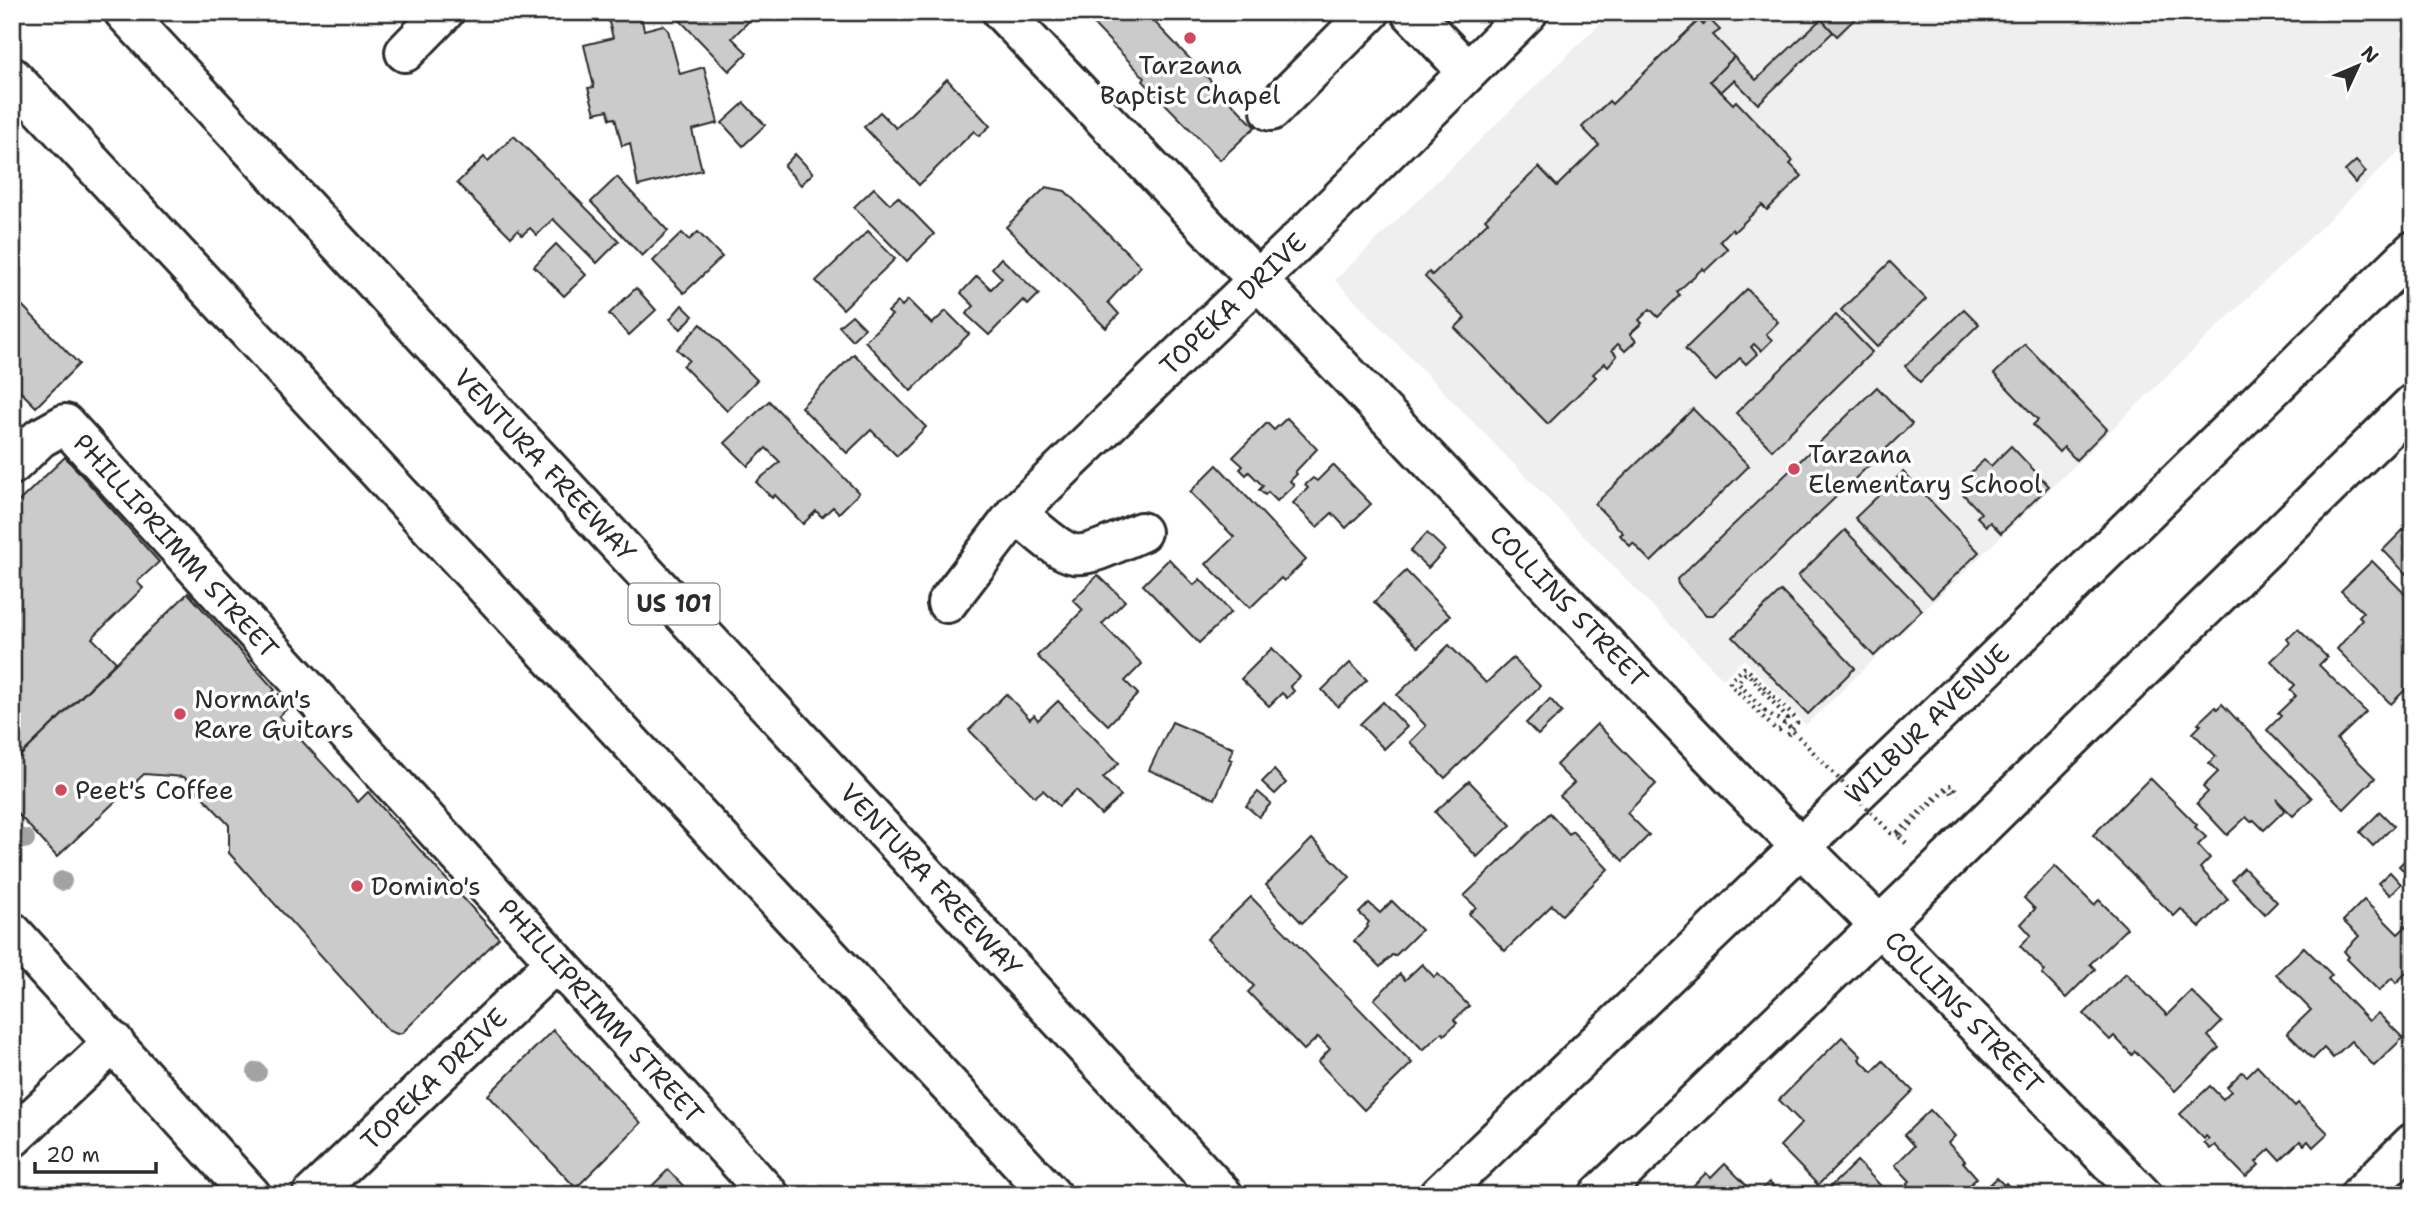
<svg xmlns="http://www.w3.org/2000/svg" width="2425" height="1207" font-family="'Shantell Sans',sans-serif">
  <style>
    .built { fill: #efefef }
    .building { fill: #cbcbcb; stroke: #2b2b2b; stroke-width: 2 }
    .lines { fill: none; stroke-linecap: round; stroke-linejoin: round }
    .minor-casing { stroke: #2b2b2b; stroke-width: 44 }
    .major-casing { stroke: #2b2b2b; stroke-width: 44 }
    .highway-casing { stroke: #2b2b2b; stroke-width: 44 }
    .path { stroke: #2b2b2b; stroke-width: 4.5; stroke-dasharray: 2 5; stroke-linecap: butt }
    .minor { stroke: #fff; stroke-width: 38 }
    .major { stroke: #fff; stroke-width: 38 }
    .highway { stroke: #fff; stroke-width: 38 }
    .path-bridge { stroke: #2b2b2b; stroke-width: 4.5; stroke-dasharray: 2 5; stroke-linecap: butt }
    .tree { fill: #a3a3a3 }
    .poi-dot { fill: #d1495b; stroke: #fff; stroke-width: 2.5 }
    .labels { text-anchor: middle; stroke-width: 7; stroke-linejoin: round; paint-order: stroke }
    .shield { fill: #fff; stroke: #6b6b6b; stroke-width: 2 }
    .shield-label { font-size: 24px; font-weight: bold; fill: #2b2b2b }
    .poi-label { font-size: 26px; fill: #2b2b2b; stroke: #fff; text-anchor: start }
    .street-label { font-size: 26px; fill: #2b2b2b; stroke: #fff }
  </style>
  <rect width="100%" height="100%" fill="#fff"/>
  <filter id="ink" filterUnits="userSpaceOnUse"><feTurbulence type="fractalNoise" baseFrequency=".0143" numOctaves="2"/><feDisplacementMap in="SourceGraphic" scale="14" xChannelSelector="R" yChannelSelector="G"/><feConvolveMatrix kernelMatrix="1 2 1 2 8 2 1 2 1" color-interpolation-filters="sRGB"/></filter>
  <g filter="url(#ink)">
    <!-- built -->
    <polygon class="built" points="1612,12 2413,12 2413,138 1806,725 1744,659 1723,679 1335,280"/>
    <!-- building -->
    <g class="building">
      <polygon points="631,12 640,12 644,30 663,25 668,30 680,74 704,67 718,123 692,130 702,170 638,186 630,143 622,146 615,118 610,119 608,110 595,113 588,88 594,87 584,45 613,38 608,18"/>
      <polygon points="672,12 753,12 755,15 732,38 747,53 729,71"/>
      <polygon points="1082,12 1145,12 1255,127 1220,160 1143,81 1145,78"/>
      <polygon points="1814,12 1862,12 1837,36"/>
      <polygon points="1709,19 1720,30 1713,35 1734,57 1710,81 1733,104 1736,101 1793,161 1790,164 1802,176 1767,210 1762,205 1734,232 1732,229 1720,241 1728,249 1705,271 1703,268 1677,292 1680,295 1658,317 1650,309 1639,320 1642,323 1630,334 1636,341 1625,351 1618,344 1612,350 1617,356 1608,366 1605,363 1593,374 1596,377 1548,424 1455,328 1465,318 1425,277 1429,272 1432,275 1488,222 1485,219 1539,167 1557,186 1599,145 1582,127 1609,101 1612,104 1699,20 1703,25"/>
      <polygon points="1821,19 1833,32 1758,104 1734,80 1721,92 1710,81 1734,57 1756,80"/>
      <polygon points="947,79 990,126 979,136 974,131 919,185 864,127 880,112 896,128"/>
      <polygon points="744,103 765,125 743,146 722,123"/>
      <polygon points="514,136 619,241 597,263 553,219 537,235 530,228 522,235 518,230 511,237 457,183 484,157 488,161"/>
      <polygon points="795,154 813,173 801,185 784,166"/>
      <polygon points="2356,161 2366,172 2355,183 2345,171"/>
      <polygon points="617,177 668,231 642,256 591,202"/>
      <polygon points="1046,187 1065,191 1141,266 1108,302 1119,314 1106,328 1006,227"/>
      <polygon points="874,188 890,204 898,197 934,234 907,261 854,207"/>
      <polygon points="868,231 895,259 843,309 816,281"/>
      <polygon points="698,232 722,257 684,293 653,261 682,233 689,240"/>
      <polygon points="556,244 586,275 564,296 534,266"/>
      <polygon points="1001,258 1039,294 1028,305 1023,300 989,335 966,314 974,306 961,293 977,276 991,289 1002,278 992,268"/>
      <polygon points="1890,262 1926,299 1877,347 1841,310"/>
      <polygon points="636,288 656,310 629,335 609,314"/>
      <polygon points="1747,289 1778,322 1766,334 1772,340 1761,351 1754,344 1751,347 1757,354 1746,364 1740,358 1716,381 1685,349"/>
      <polygon points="12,295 79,364 36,407 12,383"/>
      <polygon points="908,300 932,324 946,311 969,334 911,391 865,341 892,315 888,312 898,302 902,306"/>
      <polygon points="682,305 693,316 681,329 670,319"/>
      <polygon points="1964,309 1979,324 1920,382 1905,366"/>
      <polygon points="852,315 865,328 852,340 839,326"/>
      <polygon points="1836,315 1872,352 1772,450 1736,413"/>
      <polygon points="701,324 757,380 727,411 683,366 689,360 677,349"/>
      <polygon points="2025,344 2107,429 2076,460 2064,447 2059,452 2033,425 2038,420 1994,374"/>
      <polygon points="854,354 926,427 897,456 871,430 847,453 801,407"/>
      <polygon points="1877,387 1912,424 1713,615 1706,615 1678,584 1677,579"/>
      <polygon points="769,401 859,493 839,513 833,507 822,517 816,511 803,524 775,495 772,498 756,482 780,462 766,448 748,466 725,443"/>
      <polygon points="1693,409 1749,466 1651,562 1633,543 1630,546 1620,535 1623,533 1595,504"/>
      <polygon points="1287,418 1317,449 1295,472 1297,474 1290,481 1294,485 1277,501 1268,492 1265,495 1259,490 1263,486 1249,472 1246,475 1240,469 1243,466 1233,457 1267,423 1274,430"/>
      <polygon points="2011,446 2049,486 2001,533 1990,522 1986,526 1977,517 1981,513 1963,494 1976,481 1969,474 1984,460 1991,466"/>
      <polygon points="65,457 159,562 137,582 143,588 92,638 116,662 12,764 12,508"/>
      <polygon points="1217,465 1306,560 1284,581 1281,578 1250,608 1206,564 1234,537 1190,492"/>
      <polygon points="1333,465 1371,504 1346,528 1332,513 1317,527 1293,503 1308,488 1305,485 1313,478 1317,481"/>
      <polygon points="1903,472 1979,552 1932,598 1855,518"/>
      <polygon points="2413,520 2413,581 2383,550"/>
      <polygon points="1845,530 1922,610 1874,656 1798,576"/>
      <polygon points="1427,533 1445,550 1428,568 1410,551"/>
      <polygon points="1169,559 1194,585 1200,579 1231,612 1199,643 1143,585"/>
      <polygon points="2372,561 2413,602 2413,687 2409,690 2407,688 2391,704 2337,649 2362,620 2359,616 2363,612 2341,591"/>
      <polygon points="1406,571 1450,616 1418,647 1374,602"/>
      <polygon points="1098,575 1125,601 1102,624 1142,664 1125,681 1138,694 1108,725 1037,656 1083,610 1073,600"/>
      <polygon points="1781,591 1855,668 1808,714 1733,637"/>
      <polygon points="188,593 275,690 264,700 268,704 279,694 290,706 279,716 358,802 368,792 499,938 402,1033 397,1034 389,1031 229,853 229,825 184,777 144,774 57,857 12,807 12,764"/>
      <polygon points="2298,629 2327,657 2319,665 2366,712 2337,740 2375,778 2344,809 2267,730 2281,716 2278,713 2296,696 2290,690 2295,685 2271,661 2290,643 2287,639"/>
      <polygon points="1449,645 1486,683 1513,658 1540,686 1445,778 1410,742 1426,726 1397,695"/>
      <polygon points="1272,648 1300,677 1290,686 1294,691 1287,698 1282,693 1269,706 1241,679"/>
      <polygon points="1350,663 1367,680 1338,707 1322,690"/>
      <polygon points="1006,694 1030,719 1034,715 1038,720 1058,701 1119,763 1103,778 1121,796 1101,815 1076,790 1059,806 1043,790 1035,797 969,730"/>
      <polygon points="1550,699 1562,712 1538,735 1526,723"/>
      <polygon points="1383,702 1407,727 1384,749 1360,724"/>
      <polygon points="2222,704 2312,798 2293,816 2276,799 2285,810 2264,830 2254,820 2251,822 2246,817 2227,835 2197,803 2208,792 2203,787 2218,772 2209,763 2216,756 2193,733 2201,725 2198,723 2215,707 2217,709"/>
      <polygon points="1172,722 1233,748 1229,759 1232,760 1215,799 1149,770"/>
      <polygon points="1597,724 1656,784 1627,813 1649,835 1623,861 1560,796 1574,783 1556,765"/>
      <polygon points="1274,770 1286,783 1275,794 1262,782"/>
      <polygon points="2150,778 2197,825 2195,827 2206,837 2198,845 2210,858 2200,868 2228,899 2200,927 2181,909 2174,916 2093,835"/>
      <polygon points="1469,781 1511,825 1477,857 1435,812"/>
      <polygon points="1258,792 1271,803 1259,817 1246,806"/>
      <polygon points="2380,812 2394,826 2373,846 2360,832"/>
      <polygon points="1550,813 1569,834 1572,831 1608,869 1562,915 1552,905 1505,951 1469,914 1476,907 1464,896"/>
      <polygon points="1312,839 1350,877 1302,923 1266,885"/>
      <polygon points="2413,852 2413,880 2399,866"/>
      <polygon points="2055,866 2094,905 2099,900 2127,928 2090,964 2095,969 2066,998 2042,974 2045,971 2020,946 2031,935 2021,924 2035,909 2024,898"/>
      <polygon points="2244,868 2277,902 2265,914 2232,880"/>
      <polygon points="2390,872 2401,884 2390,895 2378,883"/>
      <polygon points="1251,897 1412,1063 1364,1110 1318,1062 1330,1049 1318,1037 1304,1050 1248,992 1254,986 1207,939"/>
      <polygon points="2364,900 2398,934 2413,920 2413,972 2410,969 2396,983 2392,978 2379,991 2347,959 2349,957 2344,951 2359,936 2343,921"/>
      <polygon points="1392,901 1421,930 1395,956 1392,955 1380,967 1354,941 1368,927 1367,925 1369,922 1359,913 1369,903 1380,913"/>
      <polygon points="2304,947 2332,975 2328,979 2369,1021 2378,1013 2403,1038 2374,1066 2351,1041 2333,1058 2324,1048 2313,1059 2287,1033 2311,1010 2276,974"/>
      <polygon points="1422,964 1434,977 1438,974 1469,1006 1454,1020 1457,1023 1444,1035 1442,1032 1423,1050 1374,999 1400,974 1405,980"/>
      <polygon points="2126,973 2167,1015 2191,991 2222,1022 2208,1036 2219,1048 2175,1091 2135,1051 2132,1055 2114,1036 2110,1040 2084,1014"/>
      <polygon points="553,1030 641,1123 576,1188 488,1095"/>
      <polygon points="1842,1037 1861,1056 1859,1059 1872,1072 1883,1061 1913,1091 1818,1185 1780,1146 1802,1123 1779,1100"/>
      <polygon points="2257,1066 2295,1106 2298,1103 2328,1133 2313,1147 2308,1141 2304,1145 2300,1141 2280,1160 2270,1149 2256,1162 2259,1165 2246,1177 2215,1145 2210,1149 2204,1143 2209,1139 2206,1136 2204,1139 2180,1114 2210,1086 2223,1099 2231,1091 2227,1087 2242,1072 2247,1076"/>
      <polygon points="1930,1110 1955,1136 1948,1143 1965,1161 1963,1162 1977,1178 1959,1195 1918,1195 1907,1184 1910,1181 1895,1165 1914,1146 1904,1135"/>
      <polygon points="1857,1161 1881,1186 1872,1195 1837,1195 1830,1187"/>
      <polygon points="1725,1164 1749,1188 1742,1195 1684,1195 1706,1173 1711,1178"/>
      <polygon points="668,1170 692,1195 643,1195"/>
      <polygon points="1997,1178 2004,1185 2006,1183 2017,1195 1979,1195"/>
      <polygon points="1769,1182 1782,1195 1756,1195"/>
    </g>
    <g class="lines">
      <!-- minor casing -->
      <g class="minor-casing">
        <g id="minor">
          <polyline points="1002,12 1743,789 1879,925 2142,1195"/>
          <polyline points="1411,12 1467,71"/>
          <polyline points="405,52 444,12"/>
          <polyline points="1271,111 1370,12"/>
          <polyline points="12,465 40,438 65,424 769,1195"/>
          <path d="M1016 513C1031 524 1056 551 1074 554 1092 557 1123 539 1141 532"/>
          <polyline points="947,603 1016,513 1292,247 1528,12"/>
          <polyline points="12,1138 114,1042"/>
          <polyline points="312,1195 556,962"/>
          <polyline points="1599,1195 1918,889 2413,404"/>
          <polyline points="2360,1195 2413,1143"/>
        </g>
      </g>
      <!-- major casing -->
      <g class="major-casing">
        <g id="major">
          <polyline points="12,932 251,1195"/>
          <polyline points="1439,1195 1975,679 2413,251"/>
        </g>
      </g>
      <!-- highway casing -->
      <g class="highway-casing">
        <g id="highway">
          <polyline points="124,12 1223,1195"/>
          <polyline points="12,77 1051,1195"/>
        </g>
      </g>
      <!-- path -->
      <g class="path">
        <polyline points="1765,711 1738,683 1745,674 1748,674 1788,719 1779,730 1775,729 1730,684 1730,681 1744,668 1746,668 1796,719 1797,723 1787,736"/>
        <polyline points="1901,835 1947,789 1950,790 1955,797"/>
        <polyline points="1906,843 1899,837 1898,832 1947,786 1952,785 1959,794"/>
      </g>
      <!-- minor -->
      <use href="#minor" class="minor"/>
      <!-- major -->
      <use href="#major" class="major"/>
      <!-- highway -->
      <use href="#highway" class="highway"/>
      <!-- path-bridge -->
      <polyline class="path-bridge" points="1765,711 1788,726 1891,833 1901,835"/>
    </g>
    <!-- trees -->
    <g class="tree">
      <circle cx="25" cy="839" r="10"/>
      <circle cx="62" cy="881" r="10"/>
      <circle cx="257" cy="1072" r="10"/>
    </g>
  </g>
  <!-- markers -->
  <g class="poi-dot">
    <circle cx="1190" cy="38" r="7"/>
    <circle cx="1794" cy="469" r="7"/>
    <circle cx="180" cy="714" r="7"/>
    <circle cx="61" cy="790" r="7"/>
    <circle cx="357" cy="886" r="7"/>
  </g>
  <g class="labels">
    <!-- shield labels -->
    <rect class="shield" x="628.5" y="583.5" width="91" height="41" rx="5"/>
    <g class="shield-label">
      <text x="674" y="612">US 101</text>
    </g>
    <!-- poi labels -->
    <g class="poi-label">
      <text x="1190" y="74" text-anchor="middle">Tarzana<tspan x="1190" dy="30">Baptist Chapel</tspan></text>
      <text x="1808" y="463">Tarzana<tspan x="1808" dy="30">Elementary School</tspan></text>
      <text x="194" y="708">Norman's<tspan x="194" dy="30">Rare Guitars</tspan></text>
      <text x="75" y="799">Peet's Coffee</text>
      <text x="371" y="895">Domino's</text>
    </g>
    <!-- street labels -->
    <g class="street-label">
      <text transform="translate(1233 304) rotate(-44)" y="9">TOPEKA DRIVE</text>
      <text transform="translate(545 465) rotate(47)" y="9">VENTURA FREEWAY</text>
      <text transform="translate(176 546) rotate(48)" y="9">PHILLIPRIMM STREET</text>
      <text transform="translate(1569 606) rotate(46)" y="9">COLLINS STREET</text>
      <text transform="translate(1927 724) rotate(-44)" y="9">WILBUR AVENUE</text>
      <text transform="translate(931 880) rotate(47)" y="9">VENTURA FREEWAY</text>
      <text transform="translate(601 1011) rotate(48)" y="9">PHILLIPRIMM STREET</text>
      <text transform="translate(1964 1012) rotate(46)" y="9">COLLINS STREET</text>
      <text transform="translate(434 1079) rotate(-44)" y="9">TOPEKA DRIVE</text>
    </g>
  </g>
  <!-- margin -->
  <rect width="2425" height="1207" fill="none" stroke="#fff" stroke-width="42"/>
  <rect x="21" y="21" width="2383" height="1165" fill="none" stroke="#2b2b2b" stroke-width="2.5" filter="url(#ink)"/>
  <!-- north arrow -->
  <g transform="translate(2358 66) rotate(46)" stroke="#ffffff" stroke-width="5" paint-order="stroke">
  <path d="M0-5L12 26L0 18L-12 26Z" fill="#2b2b2b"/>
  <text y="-10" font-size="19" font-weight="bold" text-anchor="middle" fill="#2b2b2b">N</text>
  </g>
  <!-- scale -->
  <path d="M35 1162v10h121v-10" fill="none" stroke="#2b2b2b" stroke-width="3.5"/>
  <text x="46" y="1162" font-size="21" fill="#2b2b2b" stroke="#ffffff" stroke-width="5" paint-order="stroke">20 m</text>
</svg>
